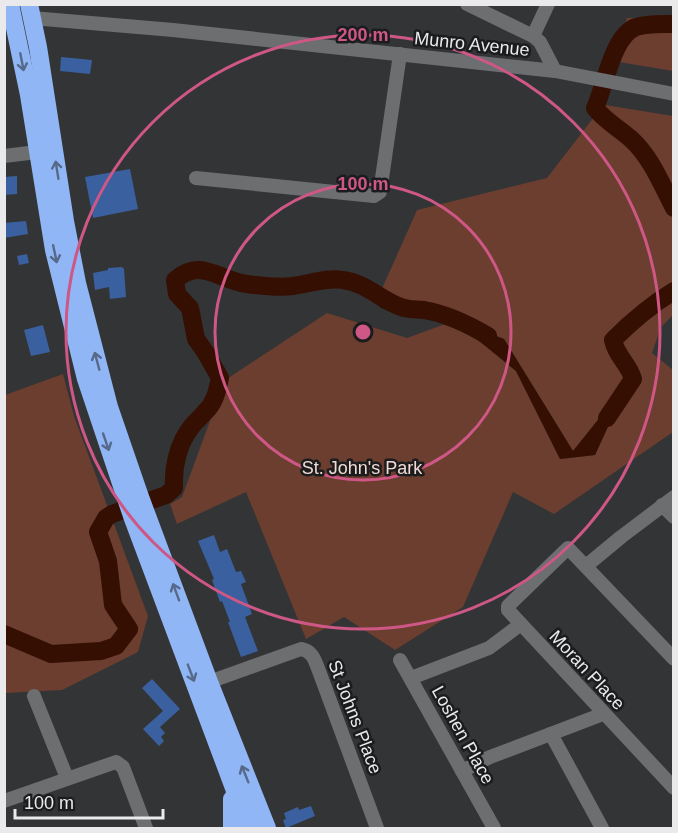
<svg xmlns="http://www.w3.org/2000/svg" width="678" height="833" font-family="Helvetica,sans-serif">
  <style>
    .green { fill: #6b3e2f }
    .water { fill: #360f03 }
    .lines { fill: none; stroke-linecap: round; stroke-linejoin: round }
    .river { stroke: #360f03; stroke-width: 18 }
    .building { fill: #3b609f }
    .minor { stroke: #6c6e70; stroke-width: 14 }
    .highway { stroke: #90b6f6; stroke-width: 18 }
    .oneway { stroke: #56698a }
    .ring { fill: none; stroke: #ce5786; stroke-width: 3 }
    .labels { text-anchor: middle; stroke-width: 5; stroke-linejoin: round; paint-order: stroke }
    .street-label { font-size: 18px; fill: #eaeaec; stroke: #1b1c1d }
    .park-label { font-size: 18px; fill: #f2dad2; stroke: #1b1c1d }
    .centre { fill: #ce5786; stroke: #1b1c1d; stroke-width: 3 }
    .ring-label { font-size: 18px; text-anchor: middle; font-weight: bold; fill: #ce5786; stroke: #1b1c1d; stroke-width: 5; stroke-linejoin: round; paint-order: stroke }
  </style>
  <rect width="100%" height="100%" fill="#333436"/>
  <!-- green -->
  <g class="green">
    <polygon points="627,18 673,18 673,71 613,61"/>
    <polygon points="599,104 673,116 673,315 661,327 652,353 673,370 673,432 554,514 513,492 463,607 395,650 344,617 306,639 246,492 177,524 170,504 182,497 225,380 327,313 407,338 448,323 473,336 516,371 560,459 595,455 627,384 573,451 504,339 381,291 417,210 547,178 594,117"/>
    <polygon points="63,374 74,416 148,616 138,652 62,690 5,693 5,395"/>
  </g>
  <!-- water -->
  <polygon class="water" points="381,291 504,339 573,451 629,381 595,455 560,459 516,371 473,336 436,318 393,312 381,308 373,301 375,293"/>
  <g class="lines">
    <!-- river -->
    <g class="river">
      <path d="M674 24C661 24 648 23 636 27 612 36 605 87 595 108 605 121 619 128 631 139 651 157 662 185 674 208"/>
      <path d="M607 418 633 379C629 364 616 356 613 340 632 321 651 305 674 291"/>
      <path d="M4 634 51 654 101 651 116 646 129 629 113 605 108 561 98 532 106 518 112 514 166 495 174 488C173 467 178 443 192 426 196 421 201 417 205 412 215 403 217 391 220 378L206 353 196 339 190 308 177 294 175 280C201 257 218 280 247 284 262 286 278 288 293 286 310 284 326 277 343 280 366 283 381 300 401 307 408 310 417 309 424 310 447 314 468 324 488 336"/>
    </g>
  </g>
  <!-- building -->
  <g class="building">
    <polygon points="61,57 92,60 90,74 60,71"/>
    <polygon points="130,169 138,209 93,218 85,177"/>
    <polygon points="17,176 17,194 4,195 4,177"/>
    <polygon points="26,221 28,234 4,238 4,223"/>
    <polygon points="27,254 29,263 19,265 17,256"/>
    <polygon points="122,267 124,269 126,297 110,299 109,287 95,290 93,273 108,270 108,268"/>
    <polygon points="43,325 50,352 31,356 24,330"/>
    <polygon points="214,535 220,552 227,549 236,572 241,571 246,582 241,584 252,614 245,617 258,651 241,657 228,622 230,622 222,601 220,602 212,580 214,579 198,541"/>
    <polygon points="152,679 180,709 160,727 165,733 161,737 164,741 159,746 143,729 163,711 142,688"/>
    <polygon points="311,806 315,816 286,828 283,820 286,819 284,813 298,807 299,810"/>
  </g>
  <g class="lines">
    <!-- minor -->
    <g class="minor">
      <polyline points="467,4 533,36 540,42 555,71"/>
      <polyline points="32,18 173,30 555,71 674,94"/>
      <polyline points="533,36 548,4"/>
      <polyline points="4,156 37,152"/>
      <polyline points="196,178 374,196 380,192 400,54"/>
      <polyline points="662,505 674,517"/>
      <polyline points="586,566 621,537 674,497"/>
      <polyline points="674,659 568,548 508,606 508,610 521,624 674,788"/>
      <polyline points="400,660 494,828"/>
      <polyline points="411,678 489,648 521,624"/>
      <path d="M209 682 301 649C313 651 315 661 319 671L377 828"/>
      <polyline points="34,696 67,778"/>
      <polyline points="551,734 602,828"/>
      <polyline points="462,771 490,757 603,714"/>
      <polyline points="4,801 116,762 123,767 146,828"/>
    </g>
    <!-- highway -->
    <g class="highway">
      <polyline points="10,4 29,95 54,250 86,379 132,516 249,828"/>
      <polyline points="29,4 38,47 65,221 77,283 109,407 140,497 209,682 267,828"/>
      <polyline points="232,828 232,799"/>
    </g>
  </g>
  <!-- one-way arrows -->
  <defs><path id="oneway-shaft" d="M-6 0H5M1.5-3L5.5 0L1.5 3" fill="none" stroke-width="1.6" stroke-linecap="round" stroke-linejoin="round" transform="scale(1.5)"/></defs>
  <g class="oneway">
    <use href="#oneway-shaft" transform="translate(22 62) rotate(79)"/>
    <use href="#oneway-shaft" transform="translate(57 170) rotate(-99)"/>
    <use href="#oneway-shaft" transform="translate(55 254) rotate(78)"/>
    <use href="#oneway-shaft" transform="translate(97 361) rotate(-105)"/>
    <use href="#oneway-shaft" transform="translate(106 442) rotate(71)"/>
    <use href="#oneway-shaft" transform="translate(176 592) rotate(-110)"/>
    <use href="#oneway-shaft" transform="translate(191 673) rotate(69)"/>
    <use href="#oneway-shaft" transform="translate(245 774) rotate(-112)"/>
  </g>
  <!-- distance rings -->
  <g class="ring">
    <circle cx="363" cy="332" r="148"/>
    <circle cx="363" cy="332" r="297"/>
  </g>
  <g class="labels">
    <!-- street labels -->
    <g class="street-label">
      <text transform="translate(472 44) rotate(6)" y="6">Munro Avenue</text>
      <text transform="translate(587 670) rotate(47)" y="6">Moran Place</text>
      <text transform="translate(355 717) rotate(69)" y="6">St Johns Place</text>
      <text transform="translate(463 735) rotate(61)" y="6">Loshen Place</text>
    </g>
    <!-- park labels -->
    <g class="park-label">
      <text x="362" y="474">St. John's Park</text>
    </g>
  </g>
  <circle cx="363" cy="332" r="9" class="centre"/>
  <g class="ring-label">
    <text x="363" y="41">200 m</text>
    <text x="363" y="190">100 m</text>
  </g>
  <!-- border -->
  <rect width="678" height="833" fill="none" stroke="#eaeaec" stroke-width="12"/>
  <!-- scale -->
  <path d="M15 809v9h148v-9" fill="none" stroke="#eaeaec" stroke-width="3"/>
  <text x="24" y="809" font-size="18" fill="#eaeaec" stroke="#1b1c1d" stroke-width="4.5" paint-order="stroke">100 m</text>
</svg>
